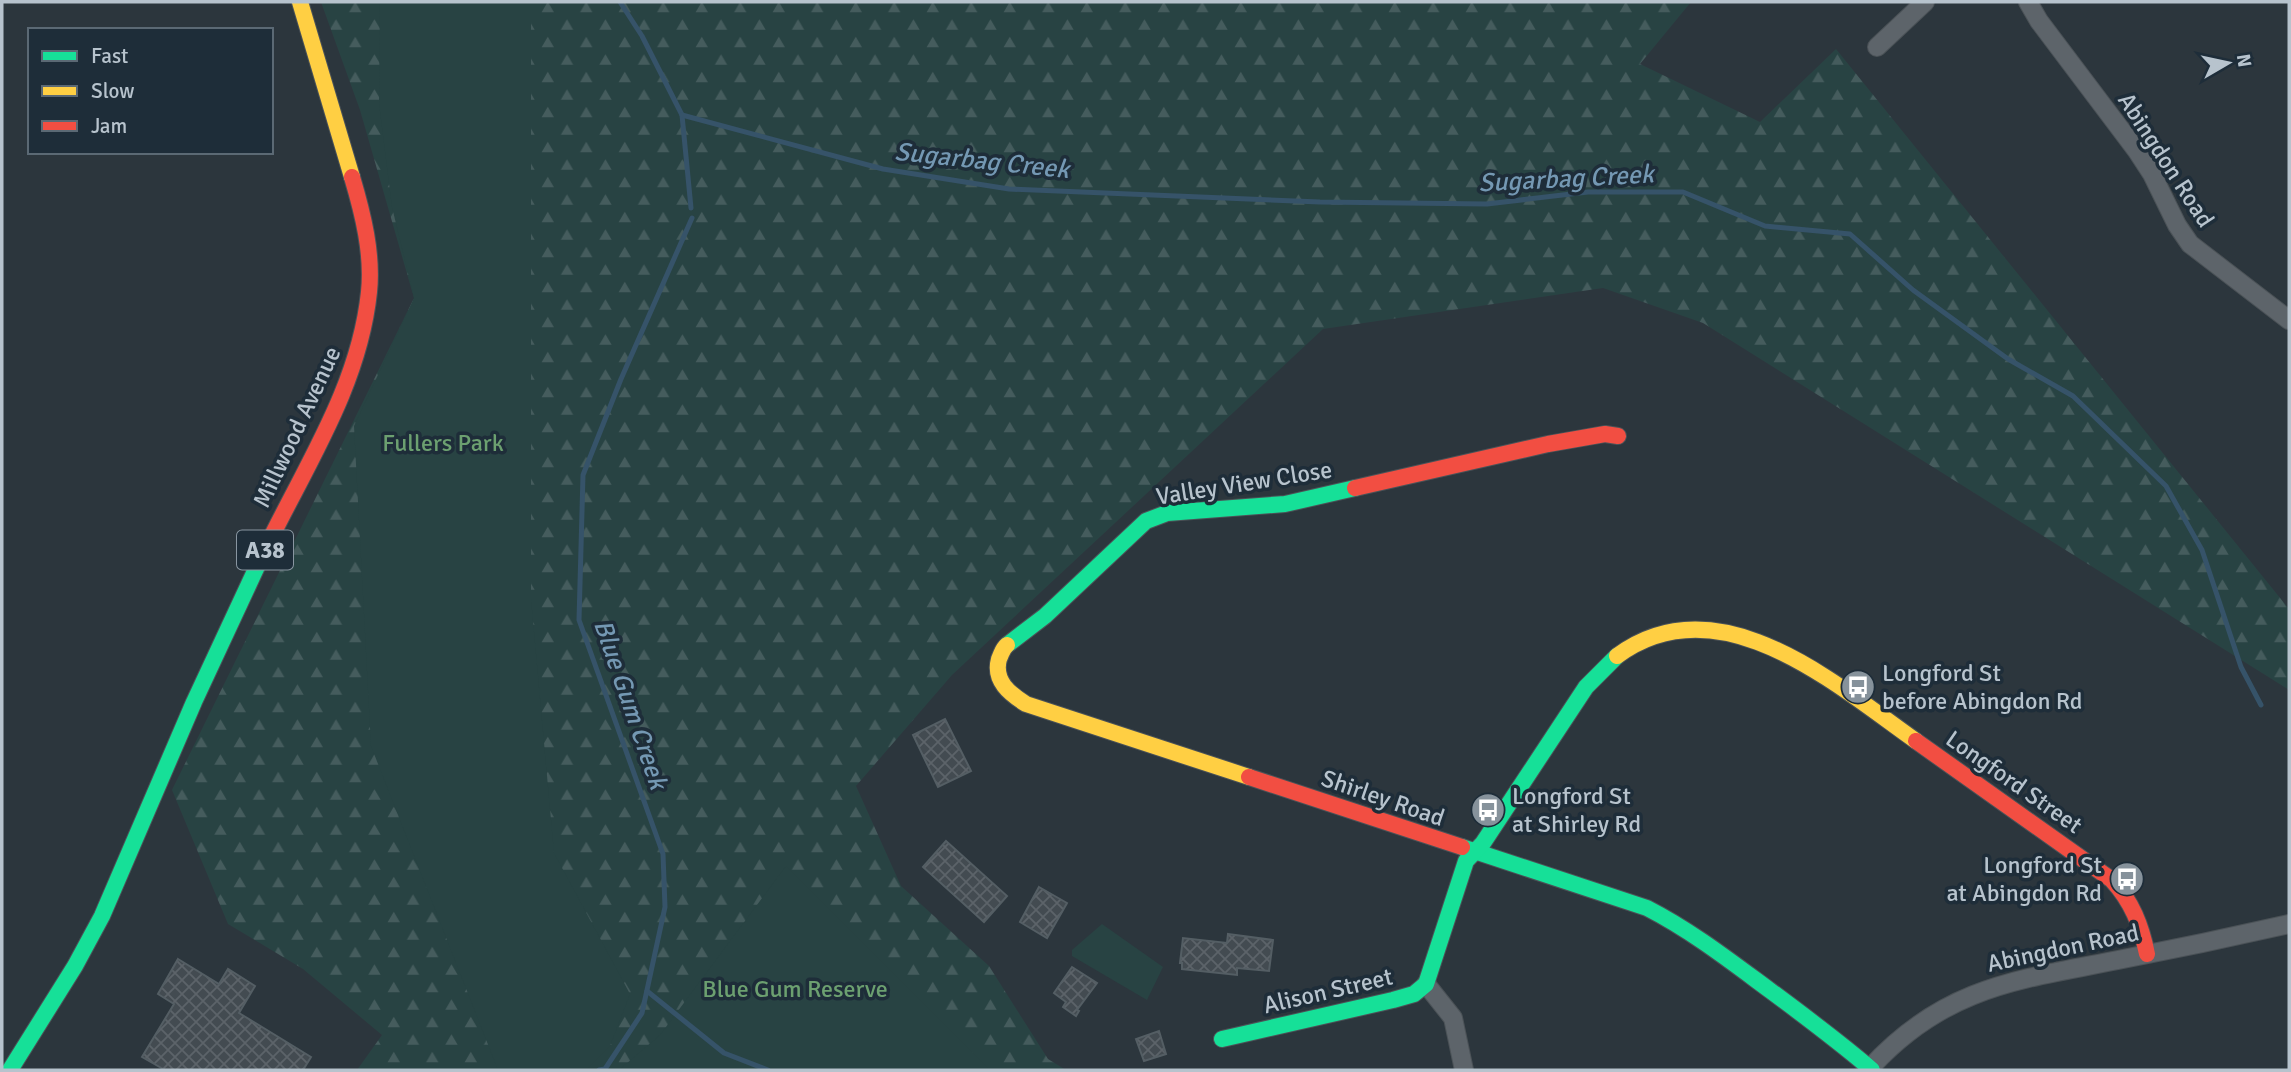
<svg xmlns="http://www.w3.org/2000/svg" width="2291" height="1072" font-family="Signika,sans-serif">
  <style>
    .forest { fill: url(#forest-firs) }
    .green { fill: #284343 }
    .lines { fill: none; stroke-linecap: round; stroke-linejoin: round }
    .stream { stroke: #365369; stroke-width: 5 }
    .building { fill: url(#building-cross-hatch); stroke: #545e64; stroke-width: 2 }
    .street-casing { stroke: #4b5257; stroke-width: 20 }
    .fast-casing { stroke: #4b5257; stroke-width: 18 }
    .slow-casing { stroke: #4b5257; stroke-width: 18 }
    .jam-casing { stroke: #4b5257; stroke-width: 18 }
    .street { stroke: #5d646a; stroke-width: 18 }
    .fast { stroke: #16e098; stroke-width: 16 }
    .slow { stroke: #ffcf43; stroke-width: 16 }
    .jam { stroke: #f24e42; stroke-width: 16 }
    .labels { text-anchor: middle; stroke-width: 7; stroke-linejoin: round; paint-order: stroke }
    .shield { fill: #1e2d39; stroke: #8996a1; stroke-width: 2 }
    .shield-label { font-size: 23px; font-weight: bold; fill: #b7c3cd }
    .street-label { font-size: 24px; fill: #b7c3cd; stroke: #1e2d39 }
    .park-label { font-size: 24px; fill: #6ca070; stroke: #1e2d39 }
    .poi-label { font-size: 24px; fill: #b7c3cd; stroke: #1e2d39; text-anchor: start }
    .water-label { font-size: 26px; font-style: italic; fill: #7498b3; stroke: #1e2d39 }
  </style>
  <defs>
    <pattern id="forest-firs" width="22" height="20" patternUnits="userSpaceOnUse" patternTransform="scale(1.75)"><rect width="22" height="20" fill="#284343"/><path d="M5 1l3.5 6h-7zM16 11l3.5 6h-7z" fill="#455c5d"/></pattern>
    <pattern id="building-cross-hatch" width="8" height="8" patternUnits="userSpaceOnUse" patternTransform="scale(1.75)"><rect width="8" height="8" fill="#434b51"/><path d="M0 0l8 8M0 8l8-8" fill="none" stroke="#5c6369"/></pattern>
  </defs>
  <rect width="100%" height="100%" fill="#2c363d"/>
  <!-- forest -->
  <polygon class="forest" points="321,2 1691,2 1640,64 1760,122 1836,49 2289,609 2289,690 1703,323 1603,288 1323,329 952,675 856,786 901,886 989,966 1048,1059 1066,1070 357,1070 382,1035 303,969 228,924 172,790 414,298 360,110"/>
  <!-- green -->
  <g class="green">
    <polygon points="380,2 531,2 531,599 554,853 630,994 610,1046 586,1070 498,1070 371,746 354,426 414,298 392,207 379,103"/>
    <polygon points="786,866 990,1070 619,1070 660,1035"/>
    <polygon points="1102,924 1163,967 1147,1000 1072,956 1072,950"/>
  </g>
  <g class="lines">
    <!-- stream -->
    <g class="stream">
      <polyline points="620,2 642,36 682,115 691,208"/>
      <polyline points="682,115 883,169 1009,189 1320,202 1487,204 1588,192 1683,192 1765,226 1850,234 1913,290 2008,359 2073,396 2166,486 2202,550 2241,667 2261,705"/>
      <polyline points="647,991 724,1053 768,1070"/>
      <polyline points="599,1070 605,1069 642,1013 665,907 663,854 579,620 583,475 621,379 692,218"/>
    </g>
  </g>
  <!-- building -->
  <g class="building">
    <polygon points="945,719 971,771 938,787 913,735"/>
    <polygon points="946,841 1007,896 984,922 923,867"/>
    <polygon points="1039,887 1067,903 1047,938 1020,922"/>
    <polygon points="1228,934 1273,940 1269,971 1237,968 1237,975 1182,969 1182,963 1180,963 1183,938 1227,943"/>
    <polygon points="178,959 219,984 228,969 255,986 239,1013 311,1057 303,1070 165,1070 142,1057 174,1004 158,994"/>
    <polygon points="1072,967 1097,983 1077,1010 1079,1011 1076,1016 1063,1007 1066,1002 1054,993"/>
    <polygon points="1159,1031 1166,1054 1144,1061 1136,1039"/>
  </g>
  <g class="lines">
    <!-- street casing -->
    <g class="street-casing">
      <g id="street">
        <polyline points="2028,2 2039,21 2137,151 2152,174 2177,225 2190,244 2289,320"/>
        <polyline points="1877,47 1925,2"/>
        <polyline points="1426,984 1453,1018 1464,1070"/>
        <path d="M1870 1068C1944 987 2017 980 2118 960 2175 949 2232 937 2289 924"/>
      </g>
    </g>
    <!-- fast casing -->
    <g class="fast-casing">
      <g id="fast">
        <polyline points="1007,645 1045,616 1146,521 1167,513 1285,504 1355,488"/>
        <path d="M1462 847 1647 908C1686 928 1721 954 1756 980 1795 1009 1835 1038 1872 1070"/>
        <polyline points="1222,1039 1393,1000 1414,994 1426,984 1466,861 1483,843 1586,687 1617,656"/>
        <polyline points="10,1070 75,966 102,916 194,702 261,558"/>
      </g>
    </g>
    <!-- slow casing -->
    <g class="slow-casing">
      <g id="slow">
        <polyline points="300,2 352,177"/>
        <path d="M1007 645C1002 649 1002 653 999 659 993 681 1010 694 1026 704L1249 777"/>
        <path d="M1617 656C1718 581 1834 683 1916 741"/>
      </g>
    </g>
    <!-- jam casing -->
    <g class="jam-casing">
      <g id="jam">
        <polyline points="1355,488 1548,444 1605,434 1618,436"/>
        <path d="M261 558C302 471 359 389 369 292 373 254 363 214 352 177"/>
        <path d="M1916 741 2112 880C2132 902 2141 925 2147 954"/>
        <polyline points="1249,777 1462,847"/>
      </g>
    </g>
    <!-- street -->
    <use href="#street" class="street"/>
    <!-- fast -->
    <use href="#fast" class="fast"/>
    <!-- slow -->
    <use href="#slow" class="slow"/>
    <!-- jam -->
    <use href="#jam" class="jam"/>
  </g>
  <!-- icons -->
  <defs>
    <g id="bus-disc" transform="scale(1.75)"><circle r="9.5" fill="#86929b" stroke="#1e2d39"/><path d="M-5-6H5V4H4V6H2V4H-2V6H-4V4H-5ZM-3.5-4V0h7V-4ZM-3.5 1.2v1.5H-2V1.2ZM2 1.2v1.5H3.5V1.2Z" fill="#fff"/></g>
  </defs>
  <g fill-rule="evenodd">
    <use href="#bus-disc" x="1858" y="687"/>
    <use href="#bus-disc" x="1488" y="810"/>
    <use href="#bus-disc" x="2127" y="879"/>
  </g>
  <g class="labels">
    <!-- shield labels -->
    <rect class="shield" x="237" y="530.5" width="56" height="39" rx="5"/>
    <g class="shield-label">
      <text x="265" y="558">A38</text>
    </g>
    <!-- street labels -->
    <g class="street-label">
      <text transform="translate(2166 160) rotate(57)" y="8">Abingdon Road</text>
      <text transform="translate(297 427) rotate(-65)" y="8">Millwood Avenue</text>
      <text transform="translate(1244 483) rotate(-9)" y="8">Valley View Close</text>
      <text transform="translate(2014 782) rotate(35)" y="8">Longford Street</text>
      <text transform="translate(1383 798) rotate(19)" y="8">Shirley Road</text>
      <text transform="translate(2063 948) rotate(-12)" y="8">Abingdon Road</text>
      <text transform="translate(1328 991) rotate(-13)" y="8">Alison Street</text>
    </g>
    <!-- park labels -->
    <g class="park-label">
      <text x="443" y="451">Fullers Park</text>
      <text x="795" y="997">Blue Gum Reserve</text>
    </g>
    <!-- poi labels -->
    <g class="poi-label">
      <text x="1882" y="681">Longford St<tspan x="1882" dy="28">before Abingdon Rd</tspan></text>
      <text x="1512" y="804">Longford St<tspan x="1512" dy="28">at Shirley Rd</tspan></text>
      <text x="2102" y="873" text-anchor="end">Longford St<tspan x="2102" dy="28">at Abingdon Rd</tspan></text>
    </g>
    <!-- water labels -->
    <g class="water-label">
      <text transform="translate(982 160) rotate(6)" y="9">Sugarbag Creek</text>
      <text transform="translate(1566 178) rotate(-3)" y="9">Sugarbag Creek</text>
      <text transform="translate(631 704) rotate(71)" y="9">Blue Gum Creek</text>
    </g>
  </g>
  <!-- border -->
  <rect width="2291" height="1072" fill="none" stroke="#b7c3cd" stroke-width="7"/>
  <!-- legend -->
  <rect x="28" y="28" width="245" height="126" fill="#1e2d39" stroke="#5b6974" stroke-width="2"/>
  <rect x="42" y="51" width="35" height="10" fill="#16e098" stroke="#5b6974" stroke-width="2"/>
  <text x="91" y="63" font-size="21" fill="#b7c3cd">Fast</text>
  <rect x="42" y="86" width="35" height="10" fill="#ffcf43" stroke="#5b6974" stroke-width="2"/>
  <text x="91" y="98" font-size="21" fill="#b7c3cd">Slow</text>
  <rect x="42" y="121" width="35" height="10" fill="#f24e42" stroke="#5b6974" stroke-width="2"/>
  <text x="91" y="133" font-size="21" fill="#b7c3cd">Jam</text>
  <!-- north arrow -->
  <g transform="translate(2228 63) rotate(81)" stroke="#1e2d39" stroke-width="5" paint-order="stroke">
  <path d="M0-5L12 26L0 18L-12 26Z" fill="#b7c3cd"/>
  <text y="-10" font-size="19" font-weight="bold" text-anchor="middle" fill="#b7c3cd">N</text>
  </g>
</svg>
